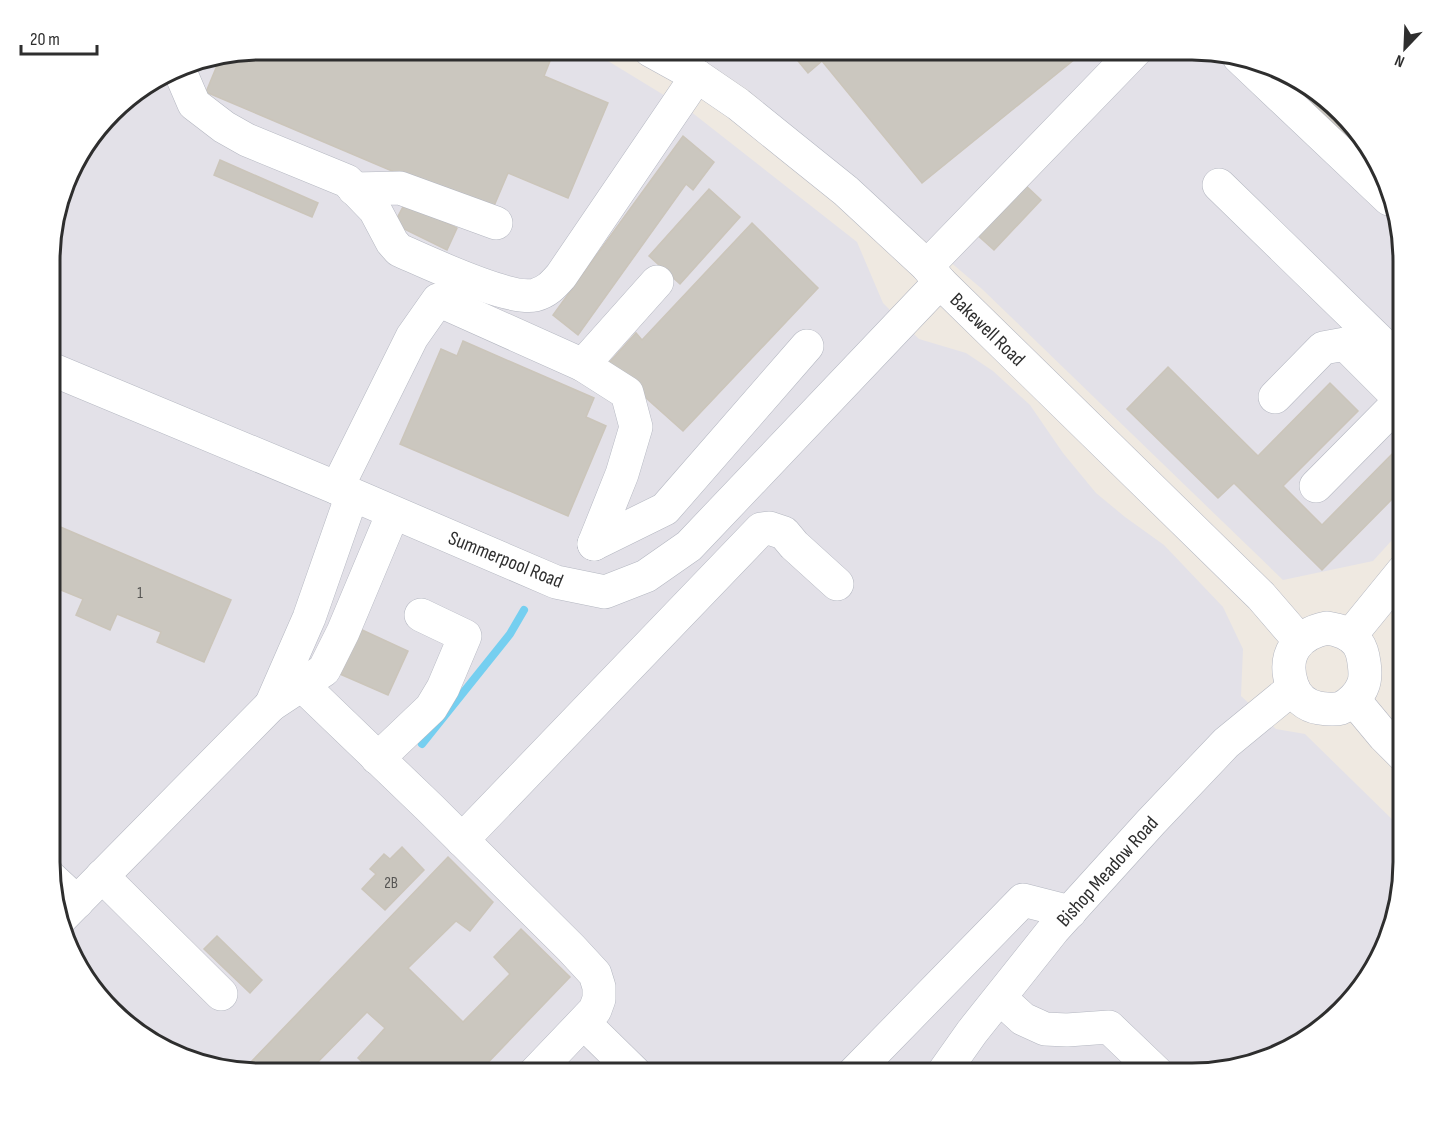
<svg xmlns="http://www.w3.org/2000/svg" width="1453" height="1123" font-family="'Sofia Sans Condensed',sans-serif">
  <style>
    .industrial { fill: #e3e1e8 }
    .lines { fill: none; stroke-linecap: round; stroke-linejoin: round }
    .stream { stroke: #75cff0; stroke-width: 8 }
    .building { fill: #cbc7bf; stroke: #cbc5ba; stroke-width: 1.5 }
    .minor-casing { stroke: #b4b7c1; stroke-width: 34 }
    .minor { stroke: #fff; stroke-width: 33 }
    .labels { text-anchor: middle; stroke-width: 4.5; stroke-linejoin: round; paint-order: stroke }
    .number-label { font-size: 16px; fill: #555452 }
    .street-label { font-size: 20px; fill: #2e2e2e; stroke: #fff }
    .rim { fill: none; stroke: #2e2e2e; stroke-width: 3 }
  </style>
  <rect width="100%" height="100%" fill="#efe9e1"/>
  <!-- industrial -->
  <g class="industrial">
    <polygon points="261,50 590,50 690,111 857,242 883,303 919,339 966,353 993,371 1030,405 1063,453 1096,493 1125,517 1164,545 1223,607 1243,649 1241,696 1276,729 1305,734 1403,830 1403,877 1387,943 1351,1001 1285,1052 1192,1073 247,1073 180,1058 122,1021 71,956 50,877 51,233 78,155 122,102 192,61"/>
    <polygon points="688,50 1206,50 1273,65 1331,102 1382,168 1403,260 1403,528 1373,561 1283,580 982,289 748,90"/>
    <polygon points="1403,612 1403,681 1396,649 1398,623"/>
  </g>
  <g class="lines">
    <!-- stream -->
    <polyline class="stream" points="422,744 510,634 524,610"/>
  </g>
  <!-- building -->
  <g class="building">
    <polygon points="261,50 552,50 554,51 544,76 608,103 568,198 508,173 491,213 206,92 221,56"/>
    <polygon points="789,50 1086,50 922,183 822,61 808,73"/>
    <polygon points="1270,65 1331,102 1382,168 1385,183"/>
    <polygon points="683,136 714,162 693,190 686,184 578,335 553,315"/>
    <polygon points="220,160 318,203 312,217 214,175"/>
    <polygon points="1023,183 1041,200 994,250 975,233"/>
    <polygon points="709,189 740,217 680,284 649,256"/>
    <polygon points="405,203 457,228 447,250 394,224"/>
    <polygon points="752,223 818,288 683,431 608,364 636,333 642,340"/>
    <polygon points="463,341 594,398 586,417 606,426 568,516 400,444 441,349 457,356"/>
    <polygon points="1168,367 1258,456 1330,383 1358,411 1283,486 1322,525 1395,451 1403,460 1403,488 1322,570 1234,483 1218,498 1127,409"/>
    <polygon points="51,523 231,600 204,662 157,642 161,632 117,614 110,630 76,615 83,599 51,586"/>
    <polygon points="360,629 408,651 388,695 340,674"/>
    <polygon points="402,847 424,870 385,910 362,889 376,874 370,869 384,854 390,859"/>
    <polygon points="448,857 493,902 470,931 456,921 408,968 463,1022 510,974 494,957 521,929 570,977 478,1073 427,1073 420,1066 413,1073 374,1073 358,1058 385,1028 367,1012 307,1073 261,1073 250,1063"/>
    <polygon points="217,936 262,980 250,993 204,949"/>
  </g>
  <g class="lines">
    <!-- minor casing -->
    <g class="minor-casing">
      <g id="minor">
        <polyline points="650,50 697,76 738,104 790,146 846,191 927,266 940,282 1261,596 1299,640"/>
        <polyline points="1239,57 1389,199"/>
        <path d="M179 69 194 104 224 127 247 140 347 181 375 210 392 242 399 250C427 262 508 301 535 295 547 292 553 285 561 276L697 76"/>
        <polyline points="1219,185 1403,364"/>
        <polyline points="354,189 400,188 496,223"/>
        <polyline points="927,266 1136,50"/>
        <polyline points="583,365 657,282"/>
        <polyline points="51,369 337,488 556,582 605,592 646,576 689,546 940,282"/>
        <polyline points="1275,397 1323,348 1345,344 1403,402"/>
        <polyline points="1316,486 1401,400"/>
        <polyline points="337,488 412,337 438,300 583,365 627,393 636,427 622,474 594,544"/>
        <polyline points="594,544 665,509 807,346"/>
        <path d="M1327 628C1339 630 1351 633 1358 644 1364 652 1367 676 1363 685 1360 694 1350 704 1341 708 1335 710 1326 709 1319 708 1306 706 1296 697 1292 685 1282 655 1297 634 1327 628Z"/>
        <polyline points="1350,636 1403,571"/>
        <polyline points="301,684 430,808 571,948 595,974 599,987 599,999 595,1010 535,1073"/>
        <polyline points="1354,700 1384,736 1403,755"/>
        <polyline points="271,705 309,618 352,495"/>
        <polyline points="377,758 389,748 431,708 443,688 465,636 421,615"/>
        <polyline points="462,840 761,529 769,528 784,533 794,545 837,584"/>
        <polyline points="102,876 221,994"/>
        <polyline points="50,877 77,902"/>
        <polyline points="61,918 271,705 324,670 343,632 393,513"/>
        <polyline points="1000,998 1023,1019 1045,1029 1067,1030 1109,1027 1157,1073"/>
        <polyline points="584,1023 635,1073"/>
        <polyline points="854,1073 1023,900 1070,912"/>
        <polyline points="943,1073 972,1032 1054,929 1151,822 1226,743 1293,688"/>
      </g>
    </g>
    <!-- minor -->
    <use href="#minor" class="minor"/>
  </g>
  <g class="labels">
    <!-- number labels -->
    <g class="number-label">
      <text x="140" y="598">1</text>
      <text x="391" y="888">2B</text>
    </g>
    <!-- street labels -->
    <g class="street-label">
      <text transform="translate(988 329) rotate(44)" y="7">Bakewell Road</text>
      <text transform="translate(506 559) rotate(22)" y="7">Summerpool Road</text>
      <text transform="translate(1107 871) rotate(-48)" y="7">Bishop Meadow Road</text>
    </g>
  </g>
  <!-- crop -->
  <path d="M0 0H1453V1123H0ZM261 60H1192A201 201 0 0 1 1393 261V862A201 201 0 0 1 1192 1063H261A201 201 0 0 1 60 862V261A201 201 0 0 1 261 60Z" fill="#fff" fill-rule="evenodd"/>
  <path class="rim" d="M261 60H1192A201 201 0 0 1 1393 261V862A201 201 0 0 1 1192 1063H261A201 201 0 0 1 60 862V261A201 201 0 0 1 261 60Z"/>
  <!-- north arrow -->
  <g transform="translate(1405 48) rotate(203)" stroke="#ffffff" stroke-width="4.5" paint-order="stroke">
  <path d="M0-4.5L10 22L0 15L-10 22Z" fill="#2e2e2e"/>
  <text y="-9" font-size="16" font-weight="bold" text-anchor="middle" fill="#2e2e2e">N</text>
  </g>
  <!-- scale -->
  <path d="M21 45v9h76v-9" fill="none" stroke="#2e2e2e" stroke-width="3"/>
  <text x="30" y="45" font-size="18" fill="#2e2e2e" stroke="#ffffff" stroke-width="4.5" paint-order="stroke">20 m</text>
</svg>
